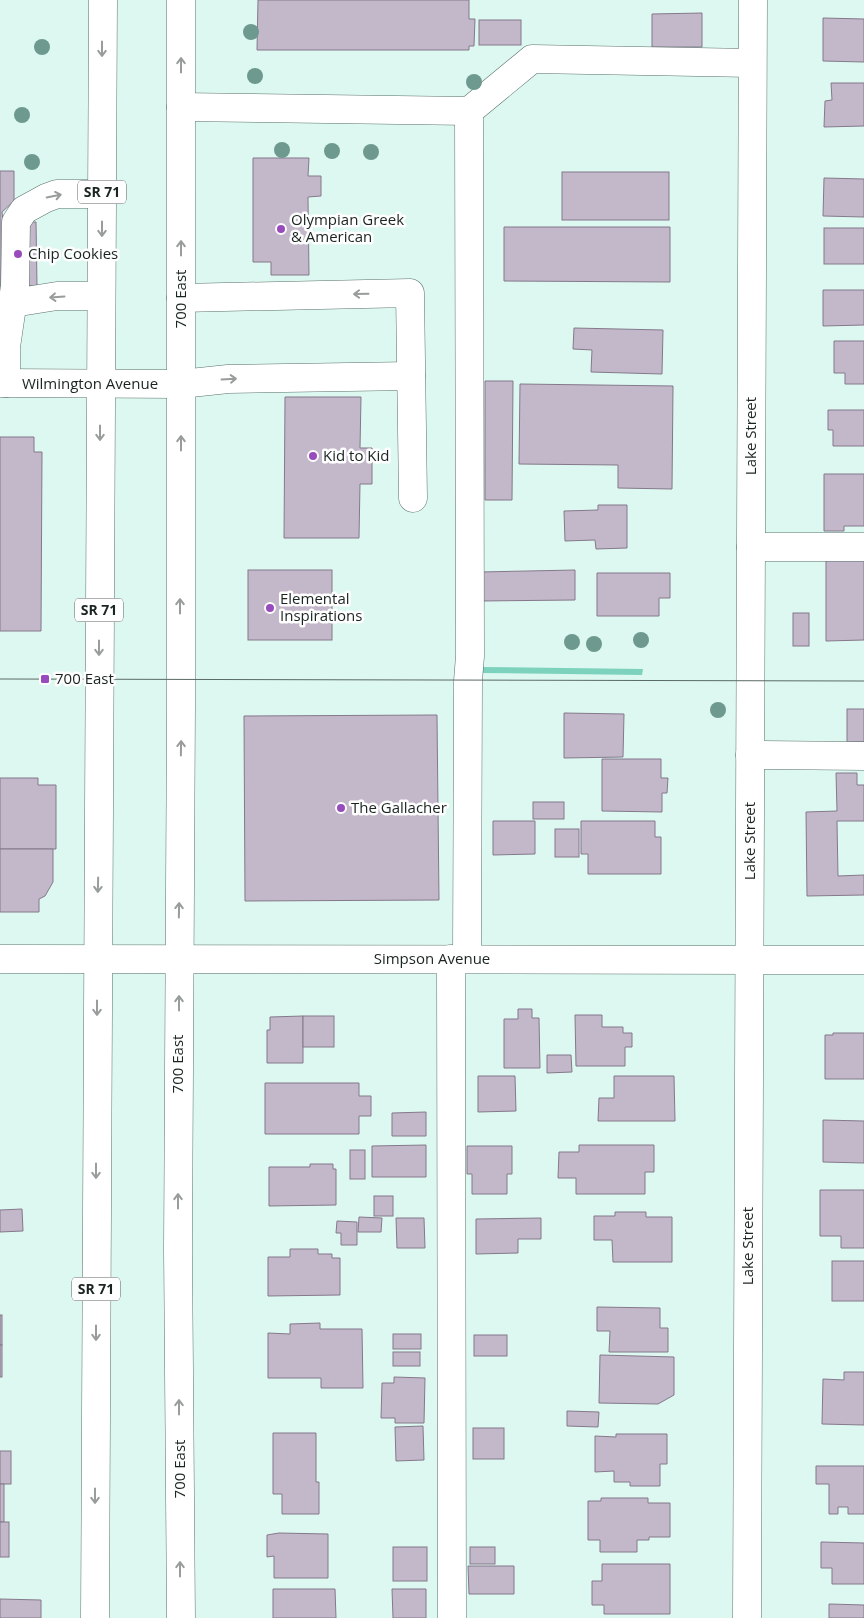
<svg xmlns="http://www.w3.org/2000/svg" width="864" height="1618" font-family="'Open Sans',sans-serif">
  <style>
    .green { fill: #7dd2bd }
    .building { fill: #c3b7ca; stroke: #84798b }
    .lines { fill: none; stroke-linecap: round; stroke-linejoin: round }
    .minor-casing { stroke: #5a726c; stroke-width: 29 }
    .major-casing { stroke: #5a726c; stroke-width: 29 }
    .minor { stroke: #fff; stroke-width: 28 }
    .major { stroke: #fff; stroke-width: 28 }
    .tram { stroke: #5a6a65; stroke-width: 1 }
    .tree { fill: #6d998f }
    .oneway { stroke: #989c9b }
    .poi-dot { fill: #984bbc; stroke: #fefefe; stroke-width: 2 }
    .labels { text-anchor: middle; stroke-width: 5; stroke-linejoin: round; paint-order: stroke }
    .shield { fill: #fefefe; stroke: #5e6563; stroke-width: 1 }
    .shield-label { font-size: 14px; font-weight: bold; fill: #1a2421 }
    .poi-label { font-size: 15px; fill: #1a2421; stroke: #fefefe; text-anchor: start }
    .street-label { font-size: 15px; fill: #1a2421; stroke: #fefefe }
  </style>
  <rect width="100%" height="100%" fill="#ddf8f0"/>
  <!-- green -->
  <polygon class="green" points="482,667 643,669 642,675 482,673"/>
  <!-- building -->
  <g class="building">
    <polygon points="258,0 469,0 469,19 475,19 474,46 469,46 469,50 257,50"/>
    <polygon points="702,13 702,47 652,47 652,14"/>
    <polygon points="823,18 864,19 864,62 823,61"/>
    <rect x="479" y="20" width="42" height="25"/>
    <polygon points="831,83 864,83 864,126 824,127 825,101 832,100"/>
    <polygon points="253,158 309,158 308,176 321,176 321,196 308,197 309,275 271,275 271,262 253,262"/>
    <polygon points="0,171 14,171 14,201 2,212 3,222 36,222 37,286 0,286"/>
    <rect x="562" y="172" width="107" height="48"/>
    <polygon points="824,178 864,179 864,217 823,216"/>
    <polygon points="504,227 670,227 670,282 504,281"/>
    <rect x="824" y="228" width="40" height="36"/>
    <polygon points="823,290 864,290 864,325 823,326"/>
    <polygon points="574,328 663,330 662,374 591,372 592,350 573,349"/>
    <polygon points="834,341 864,341 864,384 845,384 845,373 834,373"/>
    <polygon points="485,381 513,381 512,500 485,500"/>
    <polygon points="520,384 673,386 672,489 618,488 618,465 519,464"/>
    <polygon points="285,397 361,397 360,448 372,448 372,484 360,484 359,538 284,538"/>
    <polygon points="828,410 864,410 864,446 833,446 833,430 828,430"/>
    <polygon points="0,437 34,437 34,452 42,452 41,631 0,631"/>
    <polygon points="824,474 864,474 864,526 844,526 844,531 824,531"/>
    <polygon points="598,505 627,505 627,548 596,549 595,540 565,541 564,511 598,510"/>
    <polygon points="826,555 864,555 864,640 826,641"/>
    <rect x="248" y="570" width="84" height="70"/>
    <polygon points="575,570 575,600 480,601 480,572"/>
    <polygon points="597,573 670,573 670,598 659,598 659,616 597,616"/>
    <rect x="793" y="613" width="16" height="33"/>
    <rect x="847" y="709" width="17" height="33"/>
    <polygon points="564,713 624,714 623,757 564,758"/>
    <polygon points="437,715 439,900 245,901 244,716"/>
    <polygon points="602,759 661,759 661,778 668,778 667,793 662,793 662,812 602,811"/>
    <polygon points="836,773 857,773 857,785 864,785 864,821 837,821 838,876 864,875 864,895 807,896 806,812 837,811"/>
    <polygon points="0,778 38,778 38,785 56,785 56,849 0,849"/>
    <rect x="533" y="802" width="31" height="17"/>
    <polygon points="493,821 535,821 535,854 493,855"/>
    <polygon points="581,821 655,821 655,837 661,837 661,874 588,874 588,854 581,854"/>
    <rect x="555" y="829" width="24" height="28"/>
    <polygon points="0,849 53,849 53,882 45,896 39,899 39,912 0,912"/>
    <polygon points="518,1009 532,1009 532,1018 539,1018 540,1068 504,1068 504,1019 518,1019"/>
    <polygon points="575,1015 602,1015 602,1027 623,1027 623,1033 632,1033 632,1047 625,1047 625,1066 576,1066"/>
    <polygon points="303,1016 303,1063 267,1063 267,1030 270,1030 270,1017"/>
    <rect x="303" y="1016" width="31" height="31"/>
    <polygon points="833,1033 864,1033 864,1079 825,1079 825,1035 833,1035"/>
    <polygon points="547,1055 571,1055 572,1072 547,1073"/>
    <polygon points="478,1076 515,1076 516,1111 478,1112"/>
    <polygon points="614,1076 674,1076 675,1121 598,1121 599,1098 614,1098"/>
    <polygon points="265,1083 359,1083 359,1096 371,1096 371,1116 359,1116 359,1134 265,1134"/>
    <polygon points="426,1112 426,1136 392,1136 392,1113"/>
    <polygon points="823,1120 864,1121 864,1163 823,1162"/>
    <polygon points="426,1145 426,1177 372,1177 372,1146"/>
    <polygon points="579,1145 654,1145 654,1172 645,1172 645,1194 576,1194 576,1178 558,1178 559,1152 579,1152"/>
    <polygon points="467,1146 512,1146 512,1174 507,1174 507,1194 472,1194 472,1174 467,1174"/>
    <rect x="350" y="1150" width="15" height="29"/>
    <polygon points="310,1164 333,1164 333,1169 336,1169 336,1205 269,1206 269,1167 310,1167"/>
    <polygon points="820,1190 864,1190 864,1248 841,1248 841,1236 820,1236"/>
    <rect x="374" y="1196" width="19" height="20"/>
    <polygon points="22,1209 23,1231 0,1232 0,1210"/>
    <polygon points="615,1212 646,1212 646,1217 672,1217 672,1262 613,1262 612,1240 594,1240 594,1216 615,1216"/>
    <polygon points="359,1217 382,1218 381,1232 358,1232"/>
    <polygon points="396,1218 424,1218 425,1248 397,1248"/>
    <polygon points="541,1218 541,1239 518,1239 518,1253 476,1254 476,1219"/>
    <polygon points="337,1221 357,1222 357,1245 341,1245 341,1233 336,1233"/>
    <polygon points="290,1249 318,1249 318,1254 332,1254 332,1258 340,1258 340,1295 268,1296 268,1257 290,1257"/>
    <rect x="832" y="1261" width="32" height="40"/>
    <polygon points="597,1307 660,1308 660,1328 668,1328 668,1352 609,1352 610,1331 597,1331"/>
    <rect x="0" y="1315" width="2" height="30"/>
    <polygon points="320,1323 320,1329 362,1329 363,1388 321,1388 321,1378 268,1378 268,1333 290,1334 290,1324"/>
    <rect x="393" y="1334" width="28" height="15"/>
    <rect x="474" y="1335" width="33" height="21"/>
    <rect x="0" y="1345" width="2" height="32"/>
    <rect x="393" y="1352" width="27" height="14"/>
    <polygon points="600,1355 674,1357 674,1395 658,1404 599,1403"/>
    <polygon points="844,1372 864,1372 864,1425 822,1424 823,1379 844,1380"/>
    <polygon points="394,1377 425,1378 424,1423 395,1423 395,1418 381,1418 382,1383 394,1383"/>
    <polygon points="567,1411 599,1412 598,1427 567,1426"/>
    <polygon points="423,1426 424,1460 396,1461 395,1427"/>
    <rect x="473" y="1428" width="31" height="31"/>
    <polygon points="273,1433 316,1433 316,1482 319,1482 319,1514 282,1514 282,1494 273,1494"/>
    <polygon points="616,1434 667,1434 667,1464 660,1464 660,1486 630,1486 630,1482 614,1482 614,1471 595,1472 595,1436 616,1437"/>
    <rect x="0" y="1451" width="11" height="33"/>
    <polygon points="816,1466 864,1466 864,1514 848,1514 848,1507 838,1507 838,1514 829,1514 829,1484 816,1484"/>
    <rect x="0" y="1484" width="4" height="38"/>
    <polygon points="601,1498 648,1498 648,1503 670,1503 670,1537 649,1537 649,1540 637,1540 637,1552 600,1552 600,1540 588,1540 588,1501 601,1501"/>
    <rect x="0" y="1522" width="9" height="35"/>
    <polygon points="279,1533 328,1534 328,1578 274,1578 274,1556 267,1557 267,1535"/>
    <polygon points="821,1542 864,1543 864,1584 832,1584 832,1568 821,1568"/>
    <rect x="393" y="1547" width="34" height="34"/>
    <rect x="470" y="1547" width="25" height="17"/>
    <polygon points="602,1564 670,1564 670,1614 604,1614 604,1605 592,1605 592,1581 602,1581"/>
    <polygon points="468,1566 514,1566 514,1594 469,1594"/>
    <polygon points="273,1589 335,1589 336,1618 273,1618"/>
    <polygon points="392,1589 426,1589 426,1618 393,1618"/>
    <polygon points="0,1599 41,1600 41,1618 0,1618"/>
    <polygon points="829,1604 864,1605 864,1618 829,1618"/>
  </g>
  <g class="lines">
    <!-- minor casing -->
    <g class="minor-casing">
      <g id="minor">
        <polyline points="181,107 469,111 532,59 752,63"/>
        <polyline points="181,298 410,293 413,498"/>
        <polyline points="13,303 57,296 101,296"/>
        <polyline points="0,383 181,384 228,379 411,376"/>
        <polyline points="6,383 6,347 15,286 16,222 24,210 46,198 57,194 102,194"/>
        <polyline points="751,547 864,547"/>
        <polyline points="750,755 864,756"/>
        <polyline points="0,959 864,960"/>
        <polyline points="451,959 452,1618"/>
        <polyline points="467,959 468,681 470,656 469,111"/>
        <polyline points="747,1618 753,0"/>
      </g>
    </g>
    <!-- major casing -->
    <g class="major-casing">
      <g id="major">
        <polyline points="95,1618 103,0"/>
        <polyline points="181,1618 178,1249 181,707 181,0"/>
      </g>
    </g>
    <!-- minor -->
    <use href="#minor" class="minor"/>
    <!-- major -->
    <use href="#major" class="major"/>
    <!-- tram -->
    <polyline class="tram" points="0,679 864,681"/>
  </g>
  <!-- trees -->
  <g class="tree">
    <circle cx="251" cy="32" r="8"/>
    <circle cx="42" cy="47" r="8"/>
    <circle cx="255" cy="76" r="8"/>
    <circle cx="474" cy="82" r="8"/>
    <circle cx="22" cy="115" r="8"/>
    <circle cx="282" cy="150" r="8"/>
    <circle cx="332" cy="151" r="8"/>
    <circle cx="371" cy="152" r="8"/>
    <circle cx="32" cy="162" r="8"/>
    <circle cx="641" cy="640" r="8"/>
    <circle cx="572" cy="642" r="8"/>
    <circle cx="594" cy="644" r="8"/>
    <circle cx="718" cy="710" r="8"/>
  </g>
  <!-- one-way arrows -->
  <defs><path id="oneway-shaft" d="M-6 0H5M1.5-3L5.5 0L1.5 3" fill="none" stroke-width="1.6" stroke-linecap="round" stroke-linejoin="round" transform="scale(1.25)"/></defs>
  <g class="oneway">
    <use href="#oneway-shaft" transform="translate(102 49) rotate(90)"/>
    <use href="#oneway-shaft" transform="translate(181 65) rotate(-90)"/>
    <use href="#oneway-shaft" transform="translate(54 196) rotate(-12)"/>
    <use href="#oneway-shaft" transform="translate(102 229) rotate(90)"/>
    <use href="#oneway-shaft" transform="translate(181 248) rotate(-90)"/>
    <use href="#oneway-shaft" transform="translate(361 294) rotate(179)"/>
    <use href="#oneway-shaft" transform="translate(57 297) rotate(176)"/>
    <use href="#oneway-shaft" transform="translate(229 379) rotate(-3)"/>
    <use href="#oneway-shaft" transform="translate(100 433) rotate(90)"/>
    <use href="#oneway-shaft" transform="translate(181 443) rotate(-90)"/>
    <use href="#oneway-shaft" transform="translate(180 606) rotate(-90)"/>
    <use href="#oneway-shaft" transform="translate(99 648) rotate(90)"/>
    <use href="#oneway-shaft" transform="translate(181 748) rotate(-89)"/>
    <use href="#oneway-shaft" transform="translate(98 885) rotate(91)"/>
    <use href="#oneway-shaft" transform="translate(179 910) rotate(-89)"/>
    <use href="#oneway-shaft" transform="translate(179 1003) rotate(-90)"/>
    <use href="#oneway-shaft" transform="translate(97 1008) rotate(90)"/>
    <use href="#oneway-shaft" transform="translate(96 1171) rotate(90)"/>
    <use href="#oneway-shaft" transform="translate(178 1201) rotate(-90)"/>
    <use href="#oneway-shaft" transform="translate(96 1333) rotate(90)"/>
    <use href="#oneway-shaft" transform="translate(179 1407) rotate(-90)"/>
    <use href="#oneway-shaft" transform="translate(95 1496) rotate(90)"/>
    <use href="#oneway-shaft" transform="translate(180 1569) rotate(-90)"/>
  </g>
  <!-- markers -->
  <g class="poi-dot">
    <circle cx="281" cy="229" r="5"/>
    <circle cx="18" cy="254" r="5"/>
    <circle cx="313" cy="456" r="5"/>
    <circle cx="270" cy="608" r="5"/>
    <rect x="40" y="674" width="10" height="10" rx="2.5"/>
    <circle cx="341" cy="808" r="5"/>
  </g>
  <g class="labels">
    <!-- shield labels -->
    <g class="shield">
      <rect x="78" y="180.5" width="48" height="23" rx="4"/>
      <rect x="75" y="598.5" width="48" height="23" rx="4"/>
      <rect x="72" y="1277.5" width="48" height="23" rx="4"/>
    </g>
    <g class="shield-label">
      <text x="102" y="197">SR 71</text>
      <text x="99" y="615">SR 71</text>
      <text x="96" y="1294">SR 71</text>
    </g>
    <!-- poi labels -->
    <g class="poi-label">
      <text x="291" y="225">Olympian Greek<tspan x="291" dy="17">&amp; American</tspan></text>
      <text x="28" y="259">Chip Cookies</text>
      <text x="323" y="461">Kid to Kid</text>
      <text x="280" y="604">Elemental<tspan x="280" dy="17">Inspirations</tspan></text>
      <text x="55" y="684">700 East</text>
      <text x="351" y="813">The Gallacher</text>
    </g>
    <!-- street labels -->
    <g class="street-label">
      <text transform="translate(181 299) rotate(-90)" y="5">700 East</text>
      <text x="90" y="389">Wilmington Avenue</text>
      <text transform="translate(751 436) rotate(-90)" y="5">Lake Street</text>
      <text transform="translate(750 841) rotate(-90)" y="5">Lake Street</text>
      <text x="432" y="964">Simpson Avenue</text>
      <text transform="translate(178 1064) rotate(-90)" y="5">700 East</text>
      <text transform="translate(748 1246) rotate(-90)" y="5">Lake Street</text>
      <text transform="translate(180 1469) rotate(-90)" y="5">700 East</text>
    </g>
  </g>
</svg>
